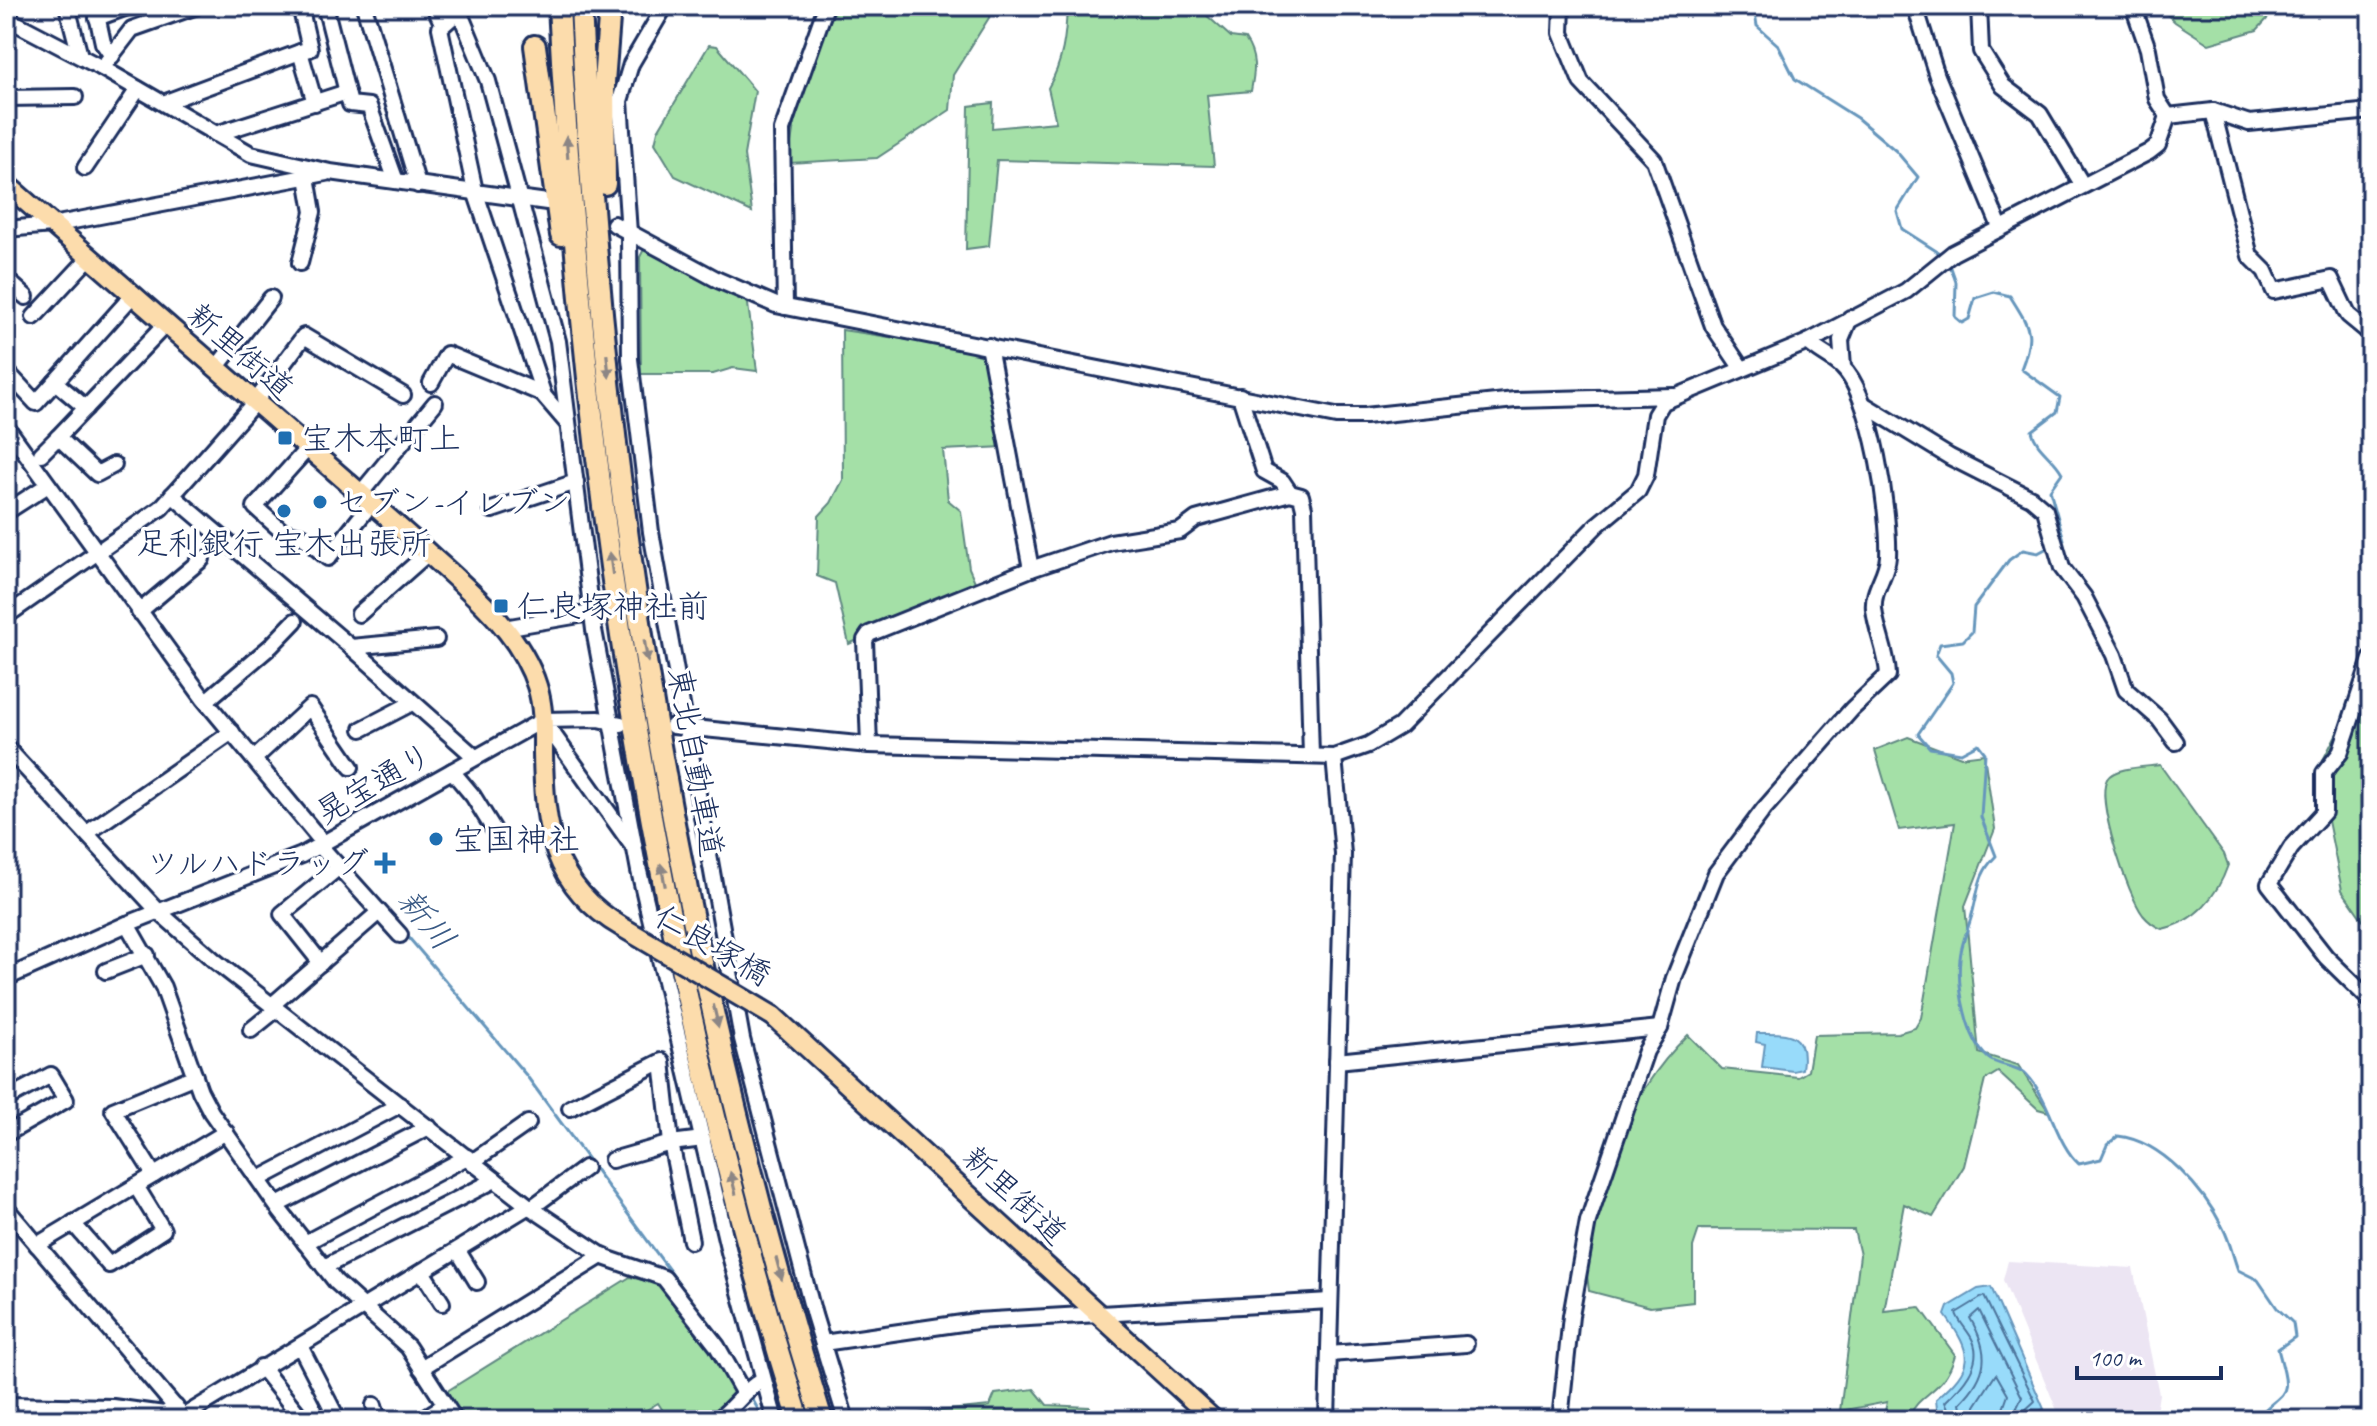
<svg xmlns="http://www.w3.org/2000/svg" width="2377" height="1426" font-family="Caveat,'Klee One',sans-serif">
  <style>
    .built { fill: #ece5f3 }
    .green { fill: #a4e0a7; stroke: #608882; stroke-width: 2 }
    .water { fill: #98dbfa; stroke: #6696bc; stroke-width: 2 }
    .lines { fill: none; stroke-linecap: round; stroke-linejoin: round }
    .shore { stroke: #4d749c; stroke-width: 2 }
    .stream { stroke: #6696bc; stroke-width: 3 }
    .minor-casing { stroke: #1b2f5e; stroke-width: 20 }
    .major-casing { stroke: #1b2f5e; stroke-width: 24 }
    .highway-casing { stroke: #1b2f5e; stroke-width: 26 }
    .minor { stroke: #fff; stroke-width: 14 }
    .major { stroke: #fcdcac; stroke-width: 18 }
    .highway { stroke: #fcdcac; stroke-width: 20 }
    .major-bridge-casing { stroke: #1b2f5e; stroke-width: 24; stroke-linecap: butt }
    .major-bridge { stroke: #fcdcac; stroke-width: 18 }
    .oneway { fill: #8c8685 }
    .poi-dot { fill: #1f6fb2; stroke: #fff; stroke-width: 3 }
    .labels { text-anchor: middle; stroke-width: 7; stroke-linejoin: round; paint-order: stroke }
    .street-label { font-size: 32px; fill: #1b2f5e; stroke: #fff }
    .poi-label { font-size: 32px; fill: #1b2f5e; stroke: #fff; text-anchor: start }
    .water-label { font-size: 34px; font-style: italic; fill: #3a5a85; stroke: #fff }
  </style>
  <rect width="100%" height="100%" fill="#fff"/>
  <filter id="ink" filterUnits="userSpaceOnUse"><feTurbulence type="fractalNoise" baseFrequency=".0125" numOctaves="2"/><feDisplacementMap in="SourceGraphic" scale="16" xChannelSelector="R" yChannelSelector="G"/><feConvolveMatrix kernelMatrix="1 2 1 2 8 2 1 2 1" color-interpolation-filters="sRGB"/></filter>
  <g filter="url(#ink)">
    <!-- built -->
    <polygon class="built" points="2008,1261 2133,1268 2159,1394 2155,1420 2061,1420 2003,1280"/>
    <!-- green -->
    <g class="green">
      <path d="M837 6H970L992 13 953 75 950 110 877 158 789 163C793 104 812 60 837 6Z"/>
      <path d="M1067 6H1196L1231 37 1245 39C1257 57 1255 70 1251 91L1207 95 1214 166 997 160 989 246 966 249 969 106 993 103 992 128 1056 122 1048 88C1063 62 1066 36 1067 6Z"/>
      <polygon points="2158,6 2279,6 2257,30 2209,44 2175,22"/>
      <polygon points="709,45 717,46 755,91 744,155 752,212 675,176 655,143 658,131"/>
      <polygon points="645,247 747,297 757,371 733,368 713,374 641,374 640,257"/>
      <polygon points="842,330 983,351 1004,447 943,450 948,500 961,511 969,568 976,584 849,644 835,583 817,576 819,516 831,503 843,480"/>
      <polygon points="2371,704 2371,932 2342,890 2325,806 2323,760 2340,727"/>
      <path d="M1908 737 1961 757 1984 754 1995 829 1965 906 1979 1053 2018 1065 2049 1112 2038 1109 1998 1072 1985 1080 1964 1166 1933 1217 1904 1204 1884 1311 1920 1307 1955 1355C1944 1394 1919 1391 1907 1420H1883L1887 1402 1840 1411 1860 1255 1854 1230 1699 1229 1693 1247V1302L1650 1307 1589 1291C1575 1206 1627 1094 1688 1035L1722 1069 1798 1077 1808 1071 1814 1035 1898 1033 1915 1028 1921 1018 1955 823 1899 830 1875 750Z"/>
      <path d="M2160 765 2224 854 2228 865C2217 897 2195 922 2162 929 2154 926 2148 921 2143 915 2128 895 2095 800 2107 779 2114 767 2147 767 2160 765Z"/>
      <polygon points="630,1277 659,1284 682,1305 737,1391 712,1420 669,1420 658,1403 630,1420 463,1420 444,1393"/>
      <polygon points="1034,1389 1047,1405 1090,1407 1094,1420 857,1419 990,1406 995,1394"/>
    </g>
    <!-- water -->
    <g class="water">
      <path d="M1757 1033C1786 1033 1808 1030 1802 1069L1793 1071 1762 1067 1765 1044 1756 1042Z"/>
      <path d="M1991 1287 2044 1409 2023 1420H1949L1937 1409 1936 1399C1975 1366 1973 1354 1945 1315L1948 1307 1978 1289Z"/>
    </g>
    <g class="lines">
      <!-- shore -->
      <g class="shore">
        <path d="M1954 1420 1945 1402C1961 1387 1983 1364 1973 1341 1969 1331 1959 1323 1956 1313L1984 1296 2035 1401 2023 1412 2021 1420"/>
        <path d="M1964 1420 1960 1403C1989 1374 1990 1352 1970 1318L1979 1310 2022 1397 2011 1420"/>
        <polyline points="1976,1420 1975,1406 1996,1374 2008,1395 1999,1420"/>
      </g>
      <!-- stream -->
      <g class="stream">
        <polyline points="1754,6 1757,26 1778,45 1795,79 1857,118 1896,151 1918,177 1897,211 1902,229 1944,256"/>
        <path d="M1949 262 1956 282 1955 317 1962 323 1969 319 1975 298 1994 292 2010 296C2030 328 2035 333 2021 369L2060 397 2057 412 2032 431C2036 449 2053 456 2062 473L2050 490 2064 540 2058 543"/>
        <path d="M2051 546 2038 553 2023 550 2009 560 1974 607 1972 632 1963 641 1940 644 1936 655 1951 673 1953 683 1918 734 1930 748 1961 753 1978 744 1985 753 1981 817 1996 856C1978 874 1979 888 1973 911 1969 927 1961 943 1960 959 1957 987 1966 1038 1988 1058 1998 1067 2018 1065 2027 1075 2050 1099 2056 1144 2079 1164L2101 1159 2107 1145 2118 1136C2162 1141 2204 1190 2223 1228 2230 1241 2233 1257 2238 1270L2258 1280 2277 1308 2293 1323 2295 1337 2278 1349C2292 1401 2288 1386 2254 1420"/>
        <polyline points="329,843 347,866"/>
        <polyline points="357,877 526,1075 713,1330"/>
        <polyline points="750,1395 764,1420"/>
      </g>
      <!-- minor casing -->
      <g class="minor-casing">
        <g id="minor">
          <polyline points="67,6 80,56"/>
          <polyline points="95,6 103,43 112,56"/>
          <polyline points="300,6 310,49 300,52"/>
          <polyline points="325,6 350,104 369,106 396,181"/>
          <polyline points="364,6 418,185"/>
          <polyline points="434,6 442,23"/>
          <polyline points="457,6 488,81 558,341 594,630 639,871 729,1252 775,1420"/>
          <polyline points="665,6 631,64 620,101 629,233 630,359 651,532 742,1039 814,1315 846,1420"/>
          <polyline points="1562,6 1561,33 1581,82 1654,160 1713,326 1742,369"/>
          <polyline points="1915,6 1937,76 2000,227"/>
          <polyline points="1979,6 1981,51 2003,86 2040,114 2082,184"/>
          <polyline points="2133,6 2148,49 2157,99 2168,116"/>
          <polyline points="457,13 440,28 475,191 544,396 568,424"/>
          <polyline points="6,18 102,68 251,154 330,172 547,202"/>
          <polyline points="97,18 130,6"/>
          <polyline points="102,68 132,29 197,6"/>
          <polyline points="6,98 75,97"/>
          <polyline points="163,103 300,52 315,103"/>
          <polyline points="2213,111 2250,256 2265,271 2274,291 2331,279 2348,315 2371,334"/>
          <polyline points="2168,116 2213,111 2249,123 2371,111"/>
          <polyline points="216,134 347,92"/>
          <polyline points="85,168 138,89"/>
          <polyline points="614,224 718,280 776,305 1336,416 1365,416 1515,400 1674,396"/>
          <polyline points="6,229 52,225 326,173"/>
          <polyline points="300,263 313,212 307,177"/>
          <polyline points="6,279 26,297"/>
          <polyline points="785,307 782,130 826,6"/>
          <polyline points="34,317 89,258"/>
          <polyline points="989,346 1031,569"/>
          <polyline points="1843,367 1841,340 1850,318"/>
          <polyline points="216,368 271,298"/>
          <polyline points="10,375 36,403 55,382"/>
          <polyline points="431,383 447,354 543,394"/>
          <polyline points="1240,396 1264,471 1282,481 1290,493"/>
          <polyline points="1863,404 1950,457 2031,498 2045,510 2062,568 2084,597 2114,655 2126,690 2159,719 2176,742"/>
          <polyline points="86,408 55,382 133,295"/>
          <polyline points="6,426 203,698 324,844"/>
          <polyline points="307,449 255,507 283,532 302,536 328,558 371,504"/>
          <polyline points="41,454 58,437"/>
          <polyline points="114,465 97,474 58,437 166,324"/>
          <polyline points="360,494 435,403"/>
          <polyline points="172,495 351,647 475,757"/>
          <polyline points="492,510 576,482"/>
          <polyline points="6,512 48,485"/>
          <polyline points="139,612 202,559"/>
          <polyline points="359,614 428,553"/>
          <polyline points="6,616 161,508 255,402 304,336 403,395"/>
          <polyline points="504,628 591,613"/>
          <polyline points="351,647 436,639"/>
          <polyline points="2371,659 2340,753 2324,773 2324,812 2291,848 2269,884 2326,957 2371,1001"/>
          <polyline points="206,701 271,646 295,621"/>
          <polyline points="621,724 599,719 543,720 631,844"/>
          <polyline points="673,726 869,745 1334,757 1368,745 1400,726 1597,525 1638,491 1646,475 1655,415 1663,402 1808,342 1906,291 1953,253 2149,152 2158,145 2168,116"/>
          <polyline points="362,729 412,703"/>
          <polyline points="869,745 865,640 869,634 1031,569 1111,542 1180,531 1196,519 1290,493 1301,496 1304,508 1311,756"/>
          <polyline points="6,747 159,912 215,961 531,1208 606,1258 664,1278 717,1346 743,1392"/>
          <polyline points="254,759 310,707 351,767"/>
          <polyline points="452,771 473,796 494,830"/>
          <polyline points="87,833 232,732"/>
          <polyline points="320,846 400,935"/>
          <polyline points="127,924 163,987 200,1091 211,1112 281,1212 336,1282 408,1347 455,1420"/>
          <polyline points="321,963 282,914 339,867"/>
          <polyline points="106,971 147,955"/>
          <polyline points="6,978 127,924 302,855 543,720"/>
          <polyline points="272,1005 379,912"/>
          <polyline points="251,1030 277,1009"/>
          <polyline points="1337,1061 1660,1028"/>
          <polyline points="6,1099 51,1075 66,1100 6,1134"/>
          <polyline points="570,1108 662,1061 671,1143 703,1139"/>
          <polyline points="612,1160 671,1143 691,1241"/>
          <polyline points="472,1162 528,1123"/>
          <polyline points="154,1175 113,1110 195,1076"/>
          <polyline points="259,1179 400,1105"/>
          <polyline points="277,1205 429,1127"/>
          <polyline points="6,1208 186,1420"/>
          <polyline points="531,1208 585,1168"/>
          <polyline points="73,1223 109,1265 163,1230 136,1186"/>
          <polyline points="305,1243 467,1157"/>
          <polyline points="37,1245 226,1132"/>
          <polyline points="458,1251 477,1282"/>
          <polyline points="324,1267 495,1180"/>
          <polyline points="423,1273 442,1303"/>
          <polyline points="823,1343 976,1321 1330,1301"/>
          <polyline points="300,1346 335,1414"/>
          <polyline points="1329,1354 1466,1344"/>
          <polyline points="261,1367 303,1420"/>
          <polyline points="421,1368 603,1255"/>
          <polyline points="6,1405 113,1407 164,1414 176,1407"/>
          <polyline points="374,1405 378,1420"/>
          <polyline points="184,1416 529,1206"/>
          <polyline points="421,1420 445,1405"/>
          <path d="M717 1420C735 1407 744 1390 763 1379"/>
          <polyline points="1327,1420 1343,854 1334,757"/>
          <path d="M1560 1420 1571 1316 1588 1221 1646 1051 1660 1028 1674 978 1716 873 1764 809 1852 709 1888 675C1887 651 1876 631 1874 609 1872 590 1887 575 1888 556 1890 516 1872 394 1842 367 1832 357 1818 352 1808 342"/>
        </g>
      </g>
      <!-- major casing -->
      <g class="major-casing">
        <g id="major">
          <path d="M6 184 425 550C467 589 519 629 537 686 544 708 543 730 543 753 544 828 552 886 622 927"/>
          <polyline points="773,1016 1214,1420"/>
        </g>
      </g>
      <!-- highway casing -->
      <g class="highway-casing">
        <g id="highway">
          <path d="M559 6C583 484 656 963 799 1420"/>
          <path d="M581 6C601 483 680 964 822 1420"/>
          <polyline points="535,46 561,235"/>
          <polyline points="605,184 604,82 610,6"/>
        </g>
      </g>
      <!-- minor -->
      <use href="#minor" class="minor"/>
      <!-- major -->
      <use href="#major" class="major"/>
      <!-- highway -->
      <use href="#highway" class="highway"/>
      <!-- major-bridge casing -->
      <g class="major-bridge-casing">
        <polyline id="major-bridge" points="622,927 773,1016"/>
      </g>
      <!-- major-bridge -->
      <use href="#major-bridge" class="major-bridge"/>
    </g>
    <!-- one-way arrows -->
    <defs><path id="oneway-solid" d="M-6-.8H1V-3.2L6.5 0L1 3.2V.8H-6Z" transform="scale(2)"/></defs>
    <g class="oneway">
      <use href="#oneway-solid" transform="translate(567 147) rotate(-94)"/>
      <use href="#oneway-solid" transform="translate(608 366) rotate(84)"/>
      <use href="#oneway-solid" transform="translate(611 563) rotate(-98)"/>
      <use href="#oneway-solid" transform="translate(646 651) rotate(81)"/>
      <use href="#oneway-solid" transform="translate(663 875) rotate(-101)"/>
      <use href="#oneway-solid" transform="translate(716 1016) rotate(77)"/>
      <use href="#oneway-solid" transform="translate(733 1183) rotate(-104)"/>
      <use href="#oneway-solid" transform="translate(779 1269) rotate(75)"/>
    </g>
  </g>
  <!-- markers -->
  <g class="poi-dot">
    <rect x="277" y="430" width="16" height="16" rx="4"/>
    <circle cx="320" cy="502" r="8"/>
    <circle cx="284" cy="511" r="8"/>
    <rect x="493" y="598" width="16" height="16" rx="4"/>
    <circle cx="436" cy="839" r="8"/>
    <path d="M381 851h8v8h8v8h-8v8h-8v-8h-8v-8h8z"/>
  </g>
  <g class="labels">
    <!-- street labels -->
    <g class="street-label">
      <text transform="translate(241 351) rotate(41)" y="11">新里街道</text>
      <text transform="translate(696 762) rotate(80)" y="11">東北自動車道</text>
      <text transform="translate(374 783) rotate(-30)" y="11">晃宝通り</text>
      <text transform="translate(713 945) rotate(30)" y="11">仁良塚橋</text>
      <text transform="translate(1015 1195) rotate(43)" y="11">新里街道</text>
    </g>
    <!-- poi labels -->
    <g class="poi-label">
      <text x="301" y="449">宝木本町上</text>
      <text x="336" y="513">セブン-イレブン</text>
      <text x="284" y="554" text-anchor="middle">足利銀行 宝木出張所</text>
      <text x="517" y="617">仁良塚神社前</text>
      <text x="452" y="850">宝国神社</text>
      <text x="369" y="874" text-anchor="end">ツルハドラッグ</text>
    </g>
    <!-- water labels -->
    <g class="water-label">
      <text transform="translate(427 919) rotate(50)" y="12">新川</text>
    </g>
  </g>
  <!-- margin -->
  <rect width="2377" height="1426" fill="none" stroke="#fff" stroke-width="32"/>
  <rect x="16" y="16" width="2345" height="1394" fill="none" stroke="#1b2f5e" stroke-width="3" filter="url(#ink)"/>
  <!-- scale -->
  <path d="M2077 1366v12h144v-12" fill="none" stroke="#1b2f5e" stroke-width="4"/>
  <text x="2089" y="1366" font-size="24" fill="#1b2f5e" stroke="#ffffff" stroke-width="6" paint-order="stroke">100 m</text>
</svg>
